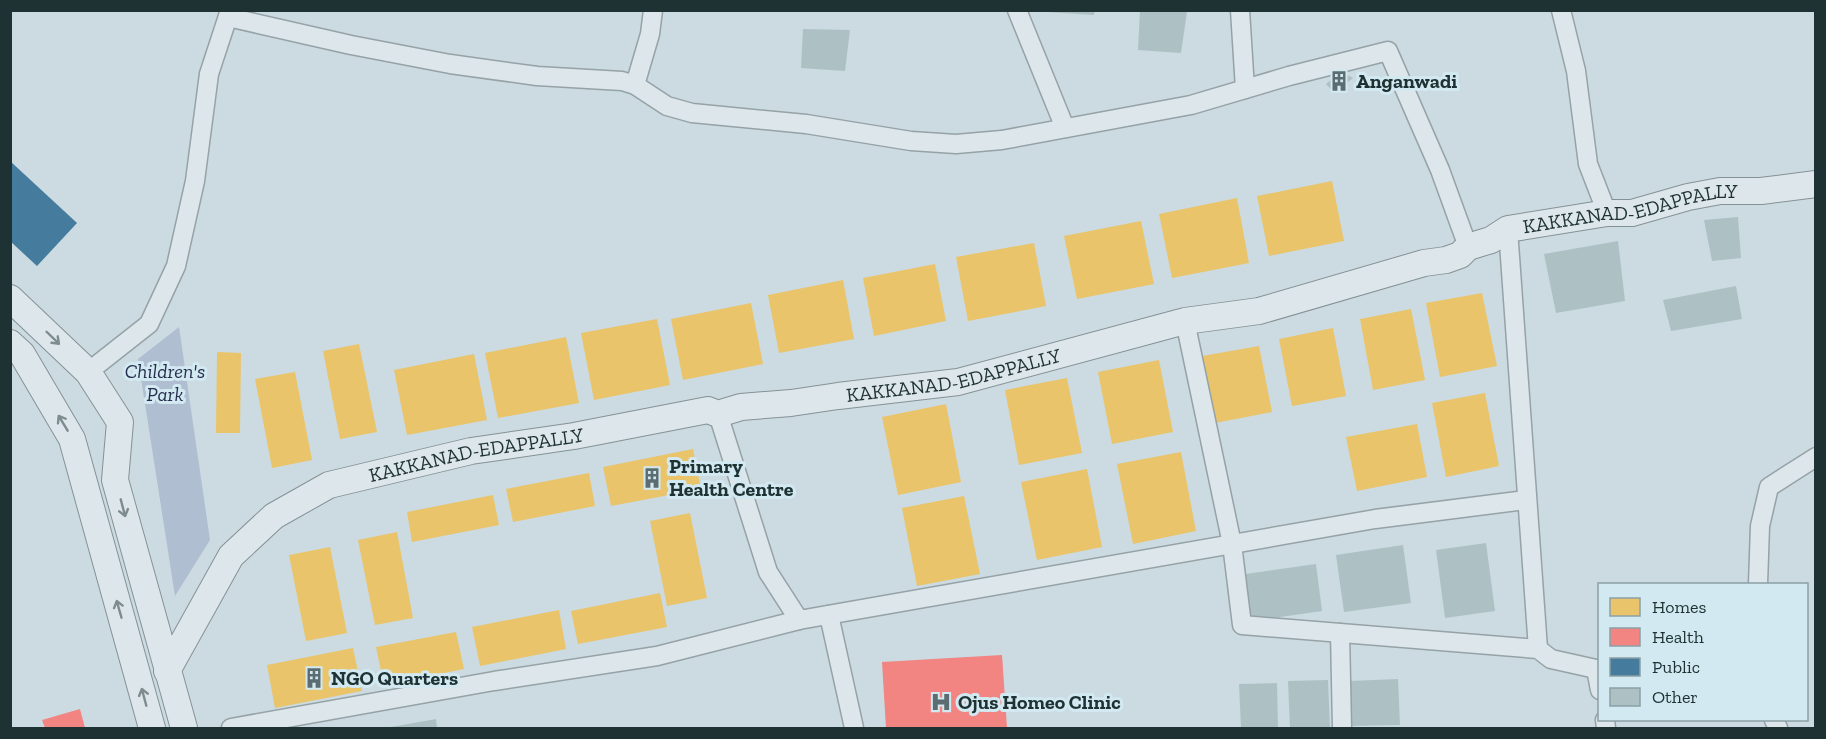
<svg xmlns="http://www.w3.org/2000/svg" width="1826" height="739" font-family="'Zilla Slab',serif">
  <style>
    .green { fill: #b0bed2 }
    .homes { fill: #e9c46a }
    .health { fill: #f28482 }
    .public { fill: #457b9d }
    .building { fill: #adc1c4 }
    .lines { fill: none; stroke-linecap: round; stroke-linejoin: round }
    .street-casing { stroke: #95a2a6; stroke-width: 21 }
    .secondary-casing { stroke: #859295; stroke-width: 28 }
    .street { stroke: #dde6ea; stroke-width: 18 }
    .secondary { stroke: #dde6ea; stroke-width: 26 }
    .oneway { stroke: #7e8c8e }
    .labels { text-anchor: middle; stroke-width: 6; stroke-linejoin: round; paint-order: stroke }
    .poi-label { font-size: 20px; font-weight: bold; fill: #1e3233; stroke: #d2e9f1; text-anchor: start }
    .street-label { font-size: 20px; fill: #1e3233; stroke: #d2e9f1 }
    .park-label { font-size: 20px; font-style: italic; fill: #272e4d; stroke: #d2e9f1 }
  </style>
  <rect width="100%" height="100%" fill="#cbdbe1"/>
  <!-- green -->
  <polygon class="green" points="179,327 210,540 175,596 138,359"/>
  <!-- homes -->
  <g class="homes">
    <polygon points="1332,181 1344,241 1269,256 1257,196"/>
    <polygon points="1237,198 1249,263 1172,278 1159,214"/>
    <polygon points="1141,221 1154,284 1077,299 1064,236"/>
    <polygon points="1034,243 1046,306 968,321 956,257"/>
    <polygon points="935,264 946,321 874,336 863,278"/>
    <polygon points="843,280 854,339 779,353 768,295"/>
    <polygon points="1482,293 1497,366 1440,377 1426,303"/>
    <polygon points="751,303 763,364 683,380 671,319"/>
    <polygon points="1411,309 1425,380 1373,390 1360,319"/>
    <polygon points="657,319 670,385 594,400 581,333"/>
    <polygon points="1333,328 1346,396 1292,406 1279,339"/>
    <polygon points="566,337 579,403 498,418 485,353"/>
    <polygon points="359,344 377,432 340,439 323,351"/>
    <polygon points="1259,346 1272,412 1215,423 1202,356"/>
    <polygon points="217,352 241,353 240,433 216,433"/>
    <polygon points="474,354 487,420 407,435 394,370"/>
    <polygon points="1159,360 1173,432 1112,444 1098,372"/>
    <polygon points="295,372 312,460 272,468 255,379"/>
    <polygon points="1067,378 1082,453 1019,465 1005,390"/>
    <polygon points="1485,393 1499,466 1446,477 1432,403"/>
    <polygon points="946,404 961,482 898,495 882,417"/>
    <polygon points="1417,424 1427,477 1357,491 1346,437"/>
    <polygon points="693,449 701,489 611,506 603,467"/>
    <polygon points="1181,452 1196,531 1133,544 1117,464"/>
    <polygon points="1087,469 1102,547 1037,560 1021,482"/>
    <polygon points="589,473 595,506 513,522 506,489"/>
    <polygon points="493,495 499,525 412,542 407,512"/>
    <polygon points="964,496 980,574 917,586 902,508"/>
    <polygon points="690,513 707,598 667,606 650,521"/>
    <polygon points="397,532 413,618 375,625 358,540"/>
    <polygon points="330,547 347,633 306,641 289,555"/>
    <polygon points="660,593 667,627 578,644 571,611"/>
    <polygon points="559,610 566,649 480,666 472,627"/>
    <polygon points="456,632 464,669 384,685 376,647"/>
    <polygon points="353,648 362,691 275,708 267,665"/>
  </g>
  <!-- health -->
  <g class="health">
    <polygon points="1002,655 1007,728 886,728 882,662"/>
    <polygon points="80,709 85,728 45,728 42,720"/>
  </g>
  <!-- public -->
  <polygon class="public" points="10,161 77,223 37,266 10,241"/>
  <!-- building -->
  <g class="building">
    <polygon points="1047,10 1095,10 1094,15 1047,12"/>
    <polygon points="1140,10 1187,12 1181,53 1138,50"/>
    <polygon points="803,29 850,30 845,71 801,68"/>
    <polygon points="1341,72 1353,78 1334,93 1326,84"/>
    <polygon points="1738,217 1741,258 1712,261 1704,220"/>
    <polygon points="1618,241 1625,301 1556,313 1544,254"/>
    <polygon points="1736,286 1742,319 1671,331 1663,300"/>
    <polygon points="1486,543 1495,611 1445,618 1436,550"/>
    <polygon points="1403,545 1411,603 1344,612 1336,555"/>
    <polygon points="1316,564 1322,611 1246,622 1239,575"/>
    <polygon points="1398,679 1400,725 1350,726 1349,681"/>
    <polygon points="1328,680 1330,728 1290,728 1288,681"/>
    <polygon points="1277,683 1278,728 1241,728 1239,684"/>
    <polygon points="436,719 437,728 392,728 391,727"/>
  </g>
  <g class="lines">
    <!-- street casing -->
    <g class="street-casing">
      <g id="street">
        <polyline points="1017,10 1065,128"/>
        <polyline points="1240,10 1245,89"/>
        <polyline points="1561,10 1576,71 1588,164 1607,213"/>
        <polyline points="228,17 351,45 450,64 537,76 622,81 635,85 667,106 692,113 806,124 911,141 956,144 1002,140 1191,105 1289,76 1388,51 1440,170 1468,247"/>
        <polyline points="635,85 650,34 653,10"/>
        <polyline points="1508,229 1538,649"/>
        <polyline points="1185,321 1232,544 1242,625 1538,649 1551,659 1596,669 1600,669"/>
        <polyline points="88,372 149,324 176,266 195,181 209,74 230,10"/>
        <polyline points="1758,584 1760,526 1769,487 1816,457"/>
        <polyline points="829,615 854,728"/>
        <polyline points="799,620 1375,519 1526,500"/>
        <polyline points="1340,633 1342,728"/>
        <polyline points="1596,669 1600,690"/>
        <polyline points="1605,720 1606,728"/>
        <polyline points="1774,720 1778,728"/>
        <polyline points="231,728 494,681 657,656 799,620 768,572 718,414"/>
      </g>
    </g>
    <!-- secondary casing -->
    <g class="secondary-casing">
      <g id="secondary">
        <polyline points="10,298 88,372 120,422 115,480 184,728"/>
        <polyline points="10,343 22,354 72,439 152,728"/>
        <path id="s1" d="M167 671 231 556 274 516 329 485 471 451 574 436 708 410 718 414 741 407 791 403 838 396 958 382 1185 321 1259 311 1424 263 1446 260 1460 255 1468 247 1491 240 1508 229 1607 213H1632L1688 197 1720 191H1761L1816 184"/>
      </g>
    </g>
    <!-- street -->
    <use href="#street" class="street"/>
    <!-- secondary -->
    <use href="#secondary" class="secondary"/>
  </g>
  <!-- one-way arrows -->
  <defs><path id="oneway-shaft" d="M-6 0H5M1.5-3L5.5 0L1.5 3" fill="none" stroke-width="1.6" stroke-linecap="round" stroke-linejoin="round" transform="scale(1.5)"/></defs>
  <g class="oneway">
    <use href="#oneway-shaft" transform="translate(53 338) rotate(44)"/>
    <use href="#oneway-shaft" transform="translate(63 423) rotate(-121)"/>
    <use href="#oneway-shaft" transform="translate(123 508) rotate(75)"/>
    <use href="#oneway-shaft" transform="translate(119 609) rotate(-106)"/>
    <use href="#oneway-shaft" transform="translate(144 697) rotate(-105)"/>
  </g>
  <!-- icons -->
  <defs>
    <g id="building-bare" transform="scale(1.62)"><path d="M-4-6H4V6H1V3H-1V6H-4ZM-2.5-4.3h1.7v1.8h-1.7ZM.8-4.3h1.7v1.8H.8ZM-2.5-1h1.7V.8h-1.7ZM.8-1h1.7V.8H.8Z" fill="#5b6d70" stroke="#d2e9f1" stroke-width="2.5" paint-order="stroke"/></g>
    <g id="hospital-bare" transform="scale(1.62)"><path d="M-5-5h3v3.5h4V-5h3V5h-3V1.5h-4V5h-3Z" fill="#5b6d70" stroke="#d2e9f1" stroke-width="2.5" paint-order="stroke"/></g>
  </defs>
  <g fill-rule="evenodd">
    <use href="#building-bare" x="1339" y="81"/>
    <use href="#building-bare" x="652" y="478"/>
    <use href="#building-bare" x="314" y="678"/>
    <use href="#hospital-bare" x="941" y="702"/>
  </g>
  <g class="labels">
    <!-- poi labels -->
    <g class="poi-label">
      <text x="1356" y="88">Anganwadi</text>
      <text x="669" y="473">Primary<tspan x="669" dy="23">Health Centre</tspan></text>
      <text x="331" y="685">NGO Quarters</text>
      <text x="958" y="709">Ojus Homeo Clinic</text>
    </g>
    <!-- street labels -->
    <g class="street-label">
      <text dy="7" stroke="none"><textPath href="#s1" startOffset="1592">KAKKANAD-EDAPPALLY</textPath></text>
      <text dy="7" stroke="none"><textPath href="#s1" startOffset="890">KAKKANAD-EDAPPALLY</textPath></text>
      <text dy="7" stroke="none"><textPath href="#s1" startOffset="404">KAKKANAD-EDAPPALLY</textPath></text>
    </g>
    <!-- park labels -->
    <g class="park-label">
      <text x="165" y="378">Children's<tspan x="165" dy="23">Park</tspan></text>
    </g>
  </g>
  <!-- border -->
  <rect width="1826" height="739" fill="none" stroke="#1e3233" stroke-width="24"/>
  <!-- legend -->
  <rect x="1598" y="583" width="210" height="138" fill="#d2e9f1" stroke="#8aa0a5" stroke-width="1.5"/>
  <rect x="1610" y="598" width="30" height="18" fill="#e9c46a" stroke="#8aa0a5" stroke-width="1.5"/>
  <text x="1652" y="613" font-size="18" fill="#1e3233">Homes</text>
  <rect x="1610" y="628" width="30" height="18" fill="#f28482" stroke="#8aa0a5" stroke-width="1.5"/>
  <text x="1652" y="643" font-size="18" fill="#1e3233">Health</text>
  <rect x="1610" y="658" width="30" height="18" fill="#457b9d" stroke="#8aa0a5" stroke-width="1.5"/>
  <text x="1652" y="673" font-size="18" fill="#1e3233">Public</text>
  <rect x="1610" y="688" width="30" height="18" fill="#adc1c4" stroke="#8aa0a5" stroke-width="1.5"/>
  <text x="1652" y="703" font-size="18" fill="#1e3233">Other</text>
</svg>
